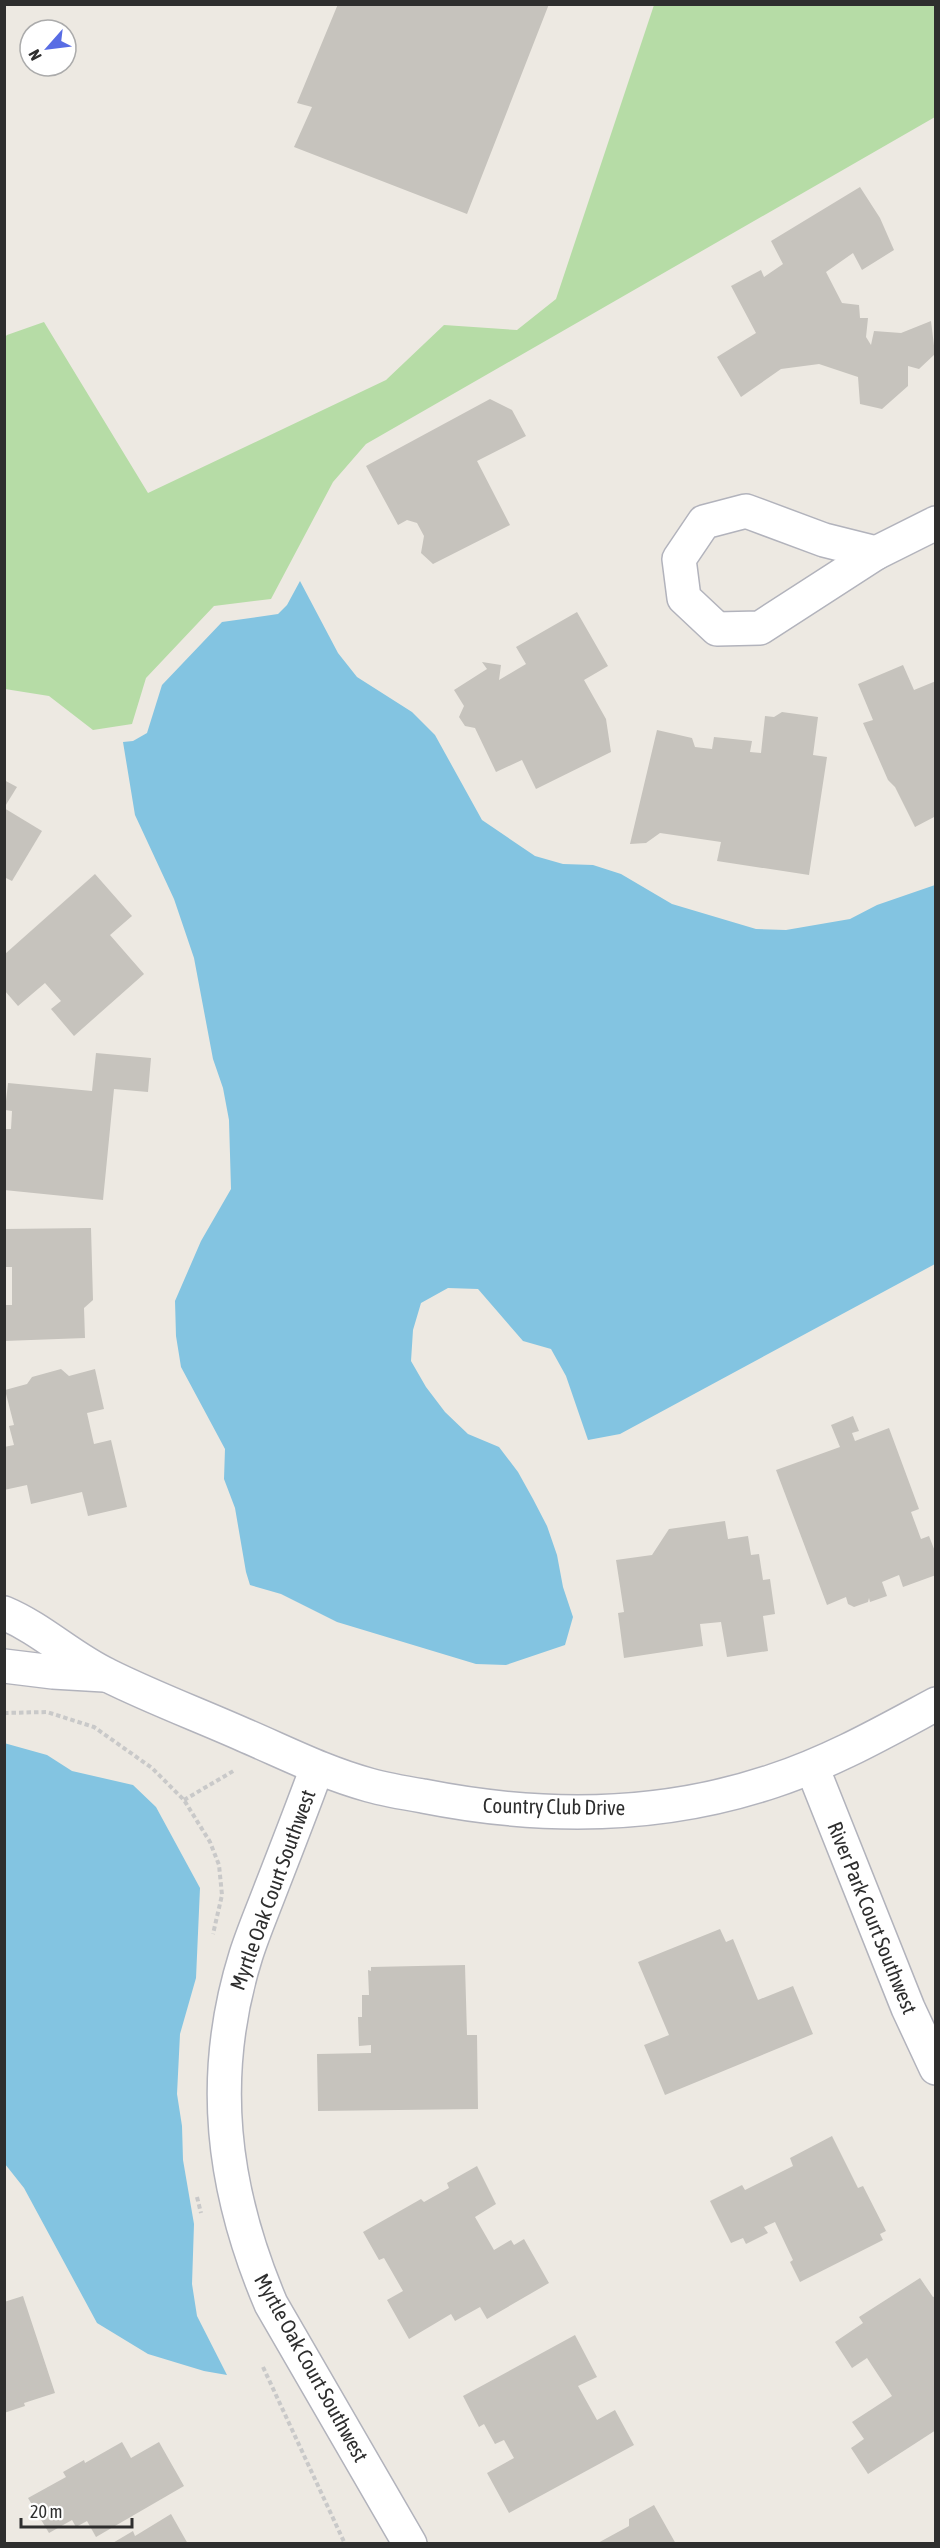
<svg xmlns="http://www.w3.org/2000/svg" width="940" height="2548" font-family="'Asap Condensed',sans-serif">
  <style>
    .green { fill: #b6dca6 }
    .water { fill: #83c4e1 }
    .building { fill: #c6c3bd }
    .lines { fill: none; stroke-linecap: round; stroke-linejoin: round }
    .street-casing { stroke: #b2b3bc; stroke-width: 36 }
    .path { stroke: #c9c9c9; stroke-width: 4; stroke-dasharray: 4.5 3; stroke-linecap: butt }
    .street { stroke: #fff; stroke-width: 33 }
    .labels { text-anchor: middle; stroke-width: 5; stroke-linejoin: round; paint-order: stroke }
    .street-label { font-size: 21px; fill: #2e2e2e; stroke: #fff }
  </style>
  <rect width="100%" height="100%" fill="#ede9e2"/>
  <!-- green -->
  <polygon class="green" points="654,5 935,5 935,117 366,444 333,482 271,599 214,606 146,678 132,724 93,730 49,696 5,689 4,338 7,335 44,322 148,493 386,380 444,325 517,330 556,299"/>
  <!-- water -->
  <g class="water">
    <polygon points="300,581 338,653 357,677 412,712 435,735 482,820 535,856 563,864 593,865 621,874 672,904 756,929 786,930 850,919 877,905 935,885 935,1264 620,1434 588,1440 566,1376 551,1349 523,1341 478,1289 448,1288 421,1303 413,1330 411,1361 426,1387 445,1412 468,1434 499,1447 518,1472 533,1499 547,1526 557,1555 563,1587 573,1617 565,1645 506,1665 476,1664 337,1622 281,1594 250,1585 246,1572 235,1508 224,1479 225,1449 181,1367 176,1336 175,1301 201,1241 231,1189 229,1120 223,1088 213,1059 194,958 174,899 135,815 123,742 133,741 147,733 162,685 222,622 278,614 287,605"/>
    <polygon points="4,1743 47,1755 72,1771 133,1785 156,1807 200,1888 196,1978 180,2034 177,2094 182,2126 183,2160 194,2224 192,2284 197,2316 227,2375 204,2371 148,2354 97,2323 24,2188 5,2164"/>
  </g>
  <!-- building -->
  <g class="building">
    <polygon points="338,4 549,4 467,214 294,147 312,107 297,103"/>
    <polygon points="860,187 880,218 894,250 862,270 853,253 826,272 842,303 859,305 860,318 868,318 866,337 871,345 874,331 901,333 931,321 935,354 919,369 908,366 908,386 882,409 860,404 858,377 819,364 781,369 741,397 717,357 756,333 731,286 761,270 764,277 783,264 771,241"/>
    <polygon points="490,399 512,410 526,436 477,461 510,525 433,564 421,553 424,536 417,523 407,520 398,525 366,466"/>
    <polygon points="577,612 608,666 584,680 606,719 611,752 536,789 522,760 496,772 475,728 465,726 459,717 464,706 454,690 487,669 482,662 501,665 499,680 526,664 516,647"/>
    <polygon points="903,665 914,690 936,681 936,816 915,827 895,787 888,780 863,723 873,720 858,684"/>
    <polygon points="782,712 818,717 813,755 827,757 809,875 717,861 721,842 660,833 646,843 630,844 657,730 692,738 695,747 712,749 714,737 752,741 750,752 761,753 765,716 774,717"/>
    <polygon points="4,780 17,787 4,808"/>
    <polygon points="4,808 42,831 12,881 4,877"/>
    <polygon points="95,874 132,916 110,935 144,974 74,1036 51,1009 61,1001 45,983 18,1006 5,991 5,954"/>
    <polygon points="96,1053 151,1058 148,1092 114,1089 103,1200 4,1190 4,1129 11,1129 12,1111 5,1110 8,1083 92,1091"/>
    <polygon points="91,1228 93,1300 84,1308 85,1338 4,1341 6,1305 12,1305 12,1267 4,1267 4,1229"/>
    <polygon points="61,1369 69,1376 95,1369 104,1409 87,1413 94,1444 111,1440 127,1507 88,1516 82,1492 31,1504 27,1485 4,1490 4,1447 14,1445 9,1426 14,1425 5,1390 27,1384 32,1377"/>
    <polygon points="853,1416 859,1431 852,1433 855,1441 889,1428 919,1509 911,1512 921,1539 929,1536 936,1554 936,1575 903,1587 899,1575 882,1582 887,1596 870,1602 869,1598 868,1602 854,1607 848,1604 846,1597 827,1605 776,1470 840,1447 831,1425"/>
    <polygon points="725,1521 728,1539 748,1536 751,1555 759,1554 763,1580 770,1579 775,1614 763,1616 768,1651 727,1657 721,1622 700,1624 703,1646 624,1658 618,1613 624,1612 616,1560 652,1555 669,1529"/>
    <polygon points="720,1929 726,1942 733,1939 758,2000 793,1986 813,2034 665,2095 644,2045 669,2035 638,1962"/>
    <polygon points="465,1965 467,2035 477,2035 478,2109 318,2111 317,2054 371,2053 371,2045 359,2046 358,2017 362,2017 362,1995 369,1995 368,1970 371,1971 371,1967"/>
    <polygon points="832,2136 858,2188 863,2186 886,2231 880,2234 883,2240 800,2282 790,2262 793,2260 775,2222 764,2227 768,2233 746,2244 743,2238 731,2243 710,2201 742,2185 745,2190 793,2166 790,2158"/>
    <polygon points="477,2166 496,2204 475,2217 494,2250 511,2240 514,2245 524,2239 549,2283 487,2319 480,2307 455,2321 451,2314 409,2339 387,2300 403,2291 384,2258 379,2260 363,2232 421,2199 424,2202 449,2188 447,2183"/>
    <polygon points="920,2278 933,2297 936,2296 936,2430 868,2474 851,2448 864,2439 852,2422 892,2396 867,2358 852,2368 835,2342 863,2323 859,2317"/>
    <polygon points="23,2296 55,2393 24,2403 25,2406 4,2413 4,2302"/>
    <polygon points="575,2335 597,2377 578,2386 597,2420 615,2410 634,2445 509,2513 487,2473 514,2458 504,2440 495,2444 484,2424 479,2427 463,2396"/>
    <polygon points="122,2442 131,2458 159,2442 184,2486 96,2537 87,2521 76,2527 72,2520 49,2533 28,2498 66,2477 63,2472 84,2460 85,2463"/>
    <polygon points="654,2505 676,2544 596,2544 629,2526 629,2519"/>
    <polygon points="171,2514 188,2544 111,2544 133,2531 135,2536"/>
  </g>
  <g class="lines">
    <!-- street casing -->
    <g class="street-casing">
      <g id="street">
        <polygon points="746,511 824,540 876,553 760,628 717,629 684,598 679,559 704,522"/>
        <polyline points="876,553 936,523"/>
        <path d="M4 1613C42 1629 71 1658 107 1675 151 1697 199 1715 244 1735 286 1753 325 1773 369 1785 387 1790 405 1793 423 1796 539 1819 660 1819 773 1781 831 1762 882 1733 936 1704"/>
        <polyline points="4,1666 53,1672 104,1675"/>
        <polyline points="812,1767 908,2008 936,2068"/>
        <path d="M317 1768C302 1809 286 1850 270 1891 262 1912 253 1933 246 1955 208 2076 222 2189 271 2304L410 2544"/>
      </g>
    </g>
    <!-- path -->
    <g class="path">
      <polyline points="4,1713 47,1712 94,1727 152,1768 184,1800 210,1842 219,1865 222,1895 213,1934"/>
      <polyline points="184,1800 235,1770"/>
      <polyline points="197,2197 201,2213"/>
      <polyline points="263,2367 345,2544"/>
    </g>
    <!-- street -->
    <use href="#street" class="street"/>
  </g>
  <g class="labels">
    <!-- street labels -->
    <g class="street-label">
      <text transform="translate(554 1807) rotate(1)" y="7">Country Club Drive</text>
      <text transform="translate(273 1890) rotate(-70)" y="7">Myrtle Oak Court Southwest</text>
      <text transform="translate(872 1918) rotate(68)" y="7">River Park Court Southwest</text>
      <text transform="translate(311 2368) rotate(61)" y="7">Myrtle Oak Court Southwest</text>
    </g>
  </g>
  <!-- border -->
  <rect width="940" height="2548" fill="none" stroke="#2e2e2e" stroke-width="12"/>
  <!-- north arrow -->
  <g transform="translate(48 48) rotate(242)"><circle r="28" fill="#ffffff" stroke="#ababab" stroke-width="1.5"/>
  <path d="M0-4.5L10 22L0 15L-10 22Z" fill="#586ce4"/>
  <text y="-9" font-size="16" font-weight="bold" text-anchor="middle" fill="#2e2e2e">N</text>
  </g>
  <!-- scale -->
  <path d="M21 2518v9h111v-9" fill="none" stroke="#2e2e2e" stroke-width="3"/>
  <text x="30" y="2518" font-size="18" fill="#2e2e2e" stroke="#ffffff" stroke-width="4.5" paint-order="stroke">20 m</text>
</svg>
